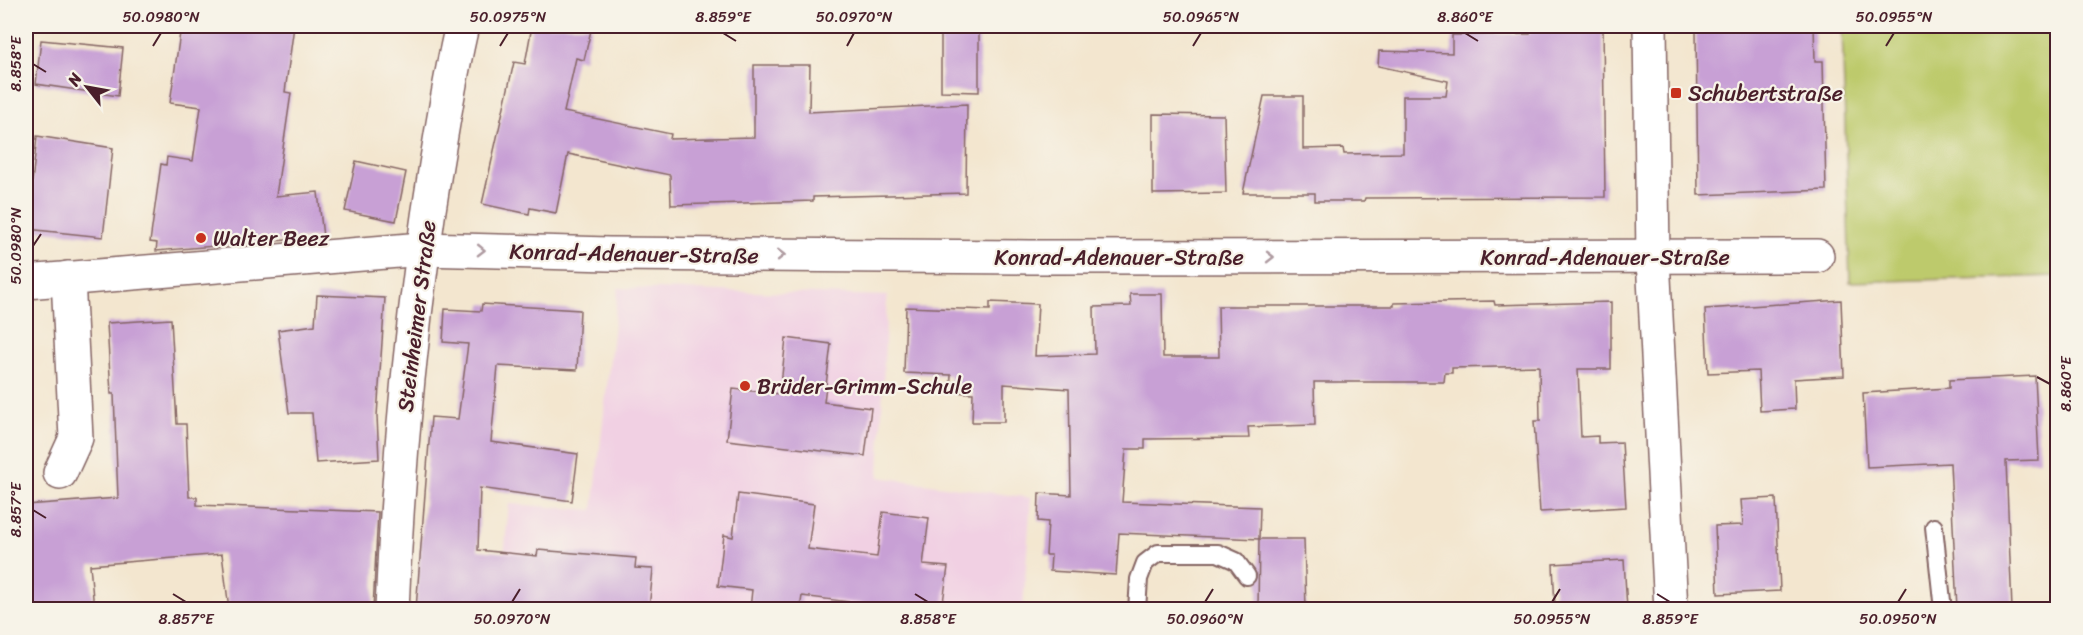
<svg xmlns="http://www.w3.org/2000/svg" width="2083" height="635" font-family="Sriracha,sans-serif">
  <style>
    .built { fill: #f1d0e3 }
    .green { fill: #bdca6c; stroke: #84744c; stroke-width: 1.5 }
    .building { fill: #c8a0d5 }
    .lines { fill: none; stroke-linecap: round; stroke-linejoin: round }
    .service-casing { stroke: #856564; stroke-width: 20 }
    .minor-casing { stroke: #856564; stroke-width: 36 }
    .service { stroke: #fff; stroke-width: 16 }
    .minor { stroke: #fff; stroke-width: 33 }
    .oneway { stroke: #ae9aa0 }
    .ticks { fill: none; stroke: #4a1f2b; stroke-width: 2 }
    .poi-dot { fill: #c8321e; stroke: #f7f3e8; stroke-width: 2 }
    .labels { text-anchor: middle; stroke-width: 4.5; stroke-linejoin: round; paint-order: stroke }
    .poi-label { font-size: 22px; fill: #4a1f2b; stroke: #f7f3e8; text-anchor: start }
    .street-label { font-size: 22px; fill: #4a1f2b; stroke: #f7f3e8 }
    .neatline { fill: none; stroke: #4a1f2b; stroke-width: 2 }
    .ticks-label { font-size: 15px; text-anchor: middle; fill: #4a1f2b }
  </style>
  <rect width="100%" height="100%" fill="#f7f3e8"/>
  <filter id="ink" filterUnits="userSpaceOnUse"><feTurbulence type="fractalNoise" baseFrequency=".0167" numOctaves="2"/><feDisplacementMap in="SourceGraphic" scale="12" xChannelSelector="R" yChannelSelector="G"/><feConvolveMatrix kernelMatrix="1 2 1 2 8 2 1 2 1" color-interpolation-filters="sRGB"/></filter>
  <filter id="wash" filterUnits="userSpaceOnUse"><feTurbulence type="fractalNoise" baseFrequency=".008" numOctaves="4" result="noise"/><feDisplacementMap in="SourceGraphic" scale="24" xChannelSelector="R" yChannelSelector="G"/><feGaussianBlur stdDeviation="1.35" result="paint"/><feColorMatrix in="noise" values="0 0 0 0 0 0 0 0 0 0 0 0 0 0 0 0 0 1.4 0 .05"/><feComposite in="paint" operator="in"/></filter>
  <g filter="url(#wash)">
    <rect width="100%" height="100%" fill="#f3e6cf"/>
    <!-- built -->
    <polygon class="built" points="618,288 887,296 879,477 1031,498 1023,609 499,610 509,504 593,510"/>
    <!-- green -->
    <polygon class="green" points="1842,26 2057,26 2057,276 1850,282"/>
    <g id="blocks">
      <!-- building -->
      <g class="building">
        <polygon points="181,26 294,26 285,92 291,93 276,196 318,192 323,237 156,251 157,243 150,242 161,164 166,165 167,157 193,161 201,107 170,103"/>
        <polygon points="532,26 592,26 584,60 576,58 564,112 671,134 670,139 754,137 754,65 810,65 809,112 967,104 966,193 813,197 813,201 671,205 670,175 568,154 556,213 530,208 529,214 482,204 514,62 525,64"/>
        <polygon points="1530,26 1603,26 1605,197 1365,198 1364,201 1315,201 1315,193 1243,193 1264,96 1303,96 1303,149 1343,148 1344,154 1403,153 1403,96 1446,96 1448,81 1378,66 1379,51 1452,53 1452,35 1530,34"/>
        <polygon points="1703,26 1814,26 1815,61 1823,61 1826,190 1698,195 1696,30 1703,30"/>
        <polygon points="941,28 979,28 979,92 941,91"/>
        <polygon points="41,40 123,48 118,96 36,84"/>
        <polygon points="1153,114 1224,115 1226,193 1153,194"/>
        <polygon points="37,136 113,148 103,237 27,229"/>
        <polygon points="356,161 406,172 396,221 345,211"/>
        <polygon points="1130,294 1162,294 1163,357 1219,357 1218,306 1394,306 1394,303 1494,301 1495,305 1611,302 1611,369 1578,369 1581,437 1598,436 1598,443 1622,442 1626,507 1540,512 1534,421 1540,421 1539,366 1452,368 1452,373 1445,373 1444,382 1314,382 1315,425 1248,427 1249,438 1145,439 1145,449 1126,449 1122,502 1260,507 1259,539 1119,533 1116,575 1050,571 1051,555 1046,555 1048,522 1038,521 1039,493 1071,495 1069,389 1004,384 1004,422 972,422 973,393 950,392 951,375 904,373 906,307 990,310 990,302 1038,304 1035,356 1095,354 1094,307 1131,306"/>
        <polygon points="317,295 385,298 377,416 379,459 316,463 312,413 289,413 278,330 315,325"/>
        <polygon points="1841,300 1844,376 1794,379 1795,409 1760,411 1758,371 1708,373 1705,309"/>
        <polygon points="482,304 580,310 577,370 498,366 491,442 578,454 572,501 480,488 478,550 537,556 538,550 636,558 635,568 653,569 649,609 416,609 431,417 458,419 468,344 443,342 445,309 481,311"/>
        <polygon points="171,319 177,424 186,424 189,497 197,497 197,505 378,512 373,609 229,609 222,554 90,565 94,609 26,609 26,505 118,498 114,394 111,394 107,323"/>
        <polygon points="786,338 831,344 824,402 871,408 865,456 727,440 733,389 780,394"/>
        <polygon points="2035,376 2039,460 2006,461 2012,609 1957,609 1950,463 1867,467 1863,393 1949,388 1949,380"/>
        <polygon points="738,494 814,504 808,549 877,557 883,512 929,518 923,565 948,567 942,609 889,609 890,607 802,596 800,609 750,609 752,590 718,586 724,535 733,537"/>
        <polygon points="1776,498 1780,591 1718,594 1715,526 1743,525 1741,500"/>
        <polygon points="1259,539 1304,539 1306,609 1258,609"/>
        <polygon points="1624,560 1627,609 1555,609 1553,564"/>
      </g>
    </g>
  </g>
  <g filter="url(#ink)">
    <use href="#blocks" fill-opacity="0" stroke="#856564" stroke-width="1.5"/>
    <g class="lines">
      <!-- service casing -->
      <g class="service-casing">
        <g id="service">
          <polyline points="1934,527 1943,610"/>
          <polyline points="1137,610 1139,579 1145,563 1158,553 1218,553 1236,561 1247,576"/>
        </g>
      </g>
      <!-- minor casing -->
      <g class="minor-casing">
        <g id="minor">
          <polyline points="1650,26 1653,258 1671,610"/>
          <polyline points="26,282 422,249 609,254 1031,257 1817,256"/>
          <polyline points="60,473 76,438 68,278"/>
          <path d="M392 610C398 460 412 312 436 165 444 118 451 71 462 26"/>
        </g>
      </g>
      <!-- service -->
      <use href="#service" class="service"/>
      <!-- minor -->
      <use href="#minor" class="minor"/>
    </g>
    <!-- one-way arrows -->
    <defs><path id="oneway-chevron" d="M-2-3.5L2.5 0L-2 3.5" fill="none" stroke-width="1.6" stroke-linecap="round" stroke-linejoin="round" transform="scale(1.5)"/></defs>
    <g class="oneway">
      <use href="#oneway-chevron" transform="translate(481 250) rotate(1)"/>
      <use href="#oneway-chevron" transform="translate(781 255)"/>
      <use href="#oneway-chevron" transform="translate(1270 257)"/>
    </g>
  </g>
  <!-- ticks -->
  <path class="ticks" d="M723 33 736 41M1465 33 1478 41M153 46 161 33M500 46 508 33M847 46 854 33M1193 46 1201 33M1886 46 1894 33M33 64 46 72M33 246 41 234M2037 377 2050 384M33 510 46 518M173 594 186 602M915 594 928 602M1657 594 1670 602M512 602 520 589M1205 602 1213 589M1552 602 1560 589M1898 602 1906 589"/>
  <!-- markers -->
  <g class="poi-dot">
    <rect x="1670" y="87" width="12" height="12" rx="3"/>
    <circle cx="201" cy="238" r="6"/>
    <circle cx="745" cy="386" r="6"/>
  </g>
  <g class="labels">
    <!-- poi labels -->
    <g class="poi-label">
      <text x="1688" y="101">Schubertstraße</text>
      <text x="213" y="246">Walter Beez</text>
      <text x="757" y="394">Brüder-Grimm-Schule</text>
    </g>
    <!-- street labels -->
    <g class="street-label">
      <text transform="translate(634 253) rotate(1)" y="8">Konrad-Adenauer-Straße</text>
      <text x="1119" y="265">Konrad-Adenauer-Straße</text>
      <text x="1605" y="265">Konrad-Adenauer-Straße</text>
      <text transform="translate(416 316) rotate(-83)" y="8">Steinheimer Straße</text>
    </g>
  </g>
  <!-- margin -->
  <rect width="2083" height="635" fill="none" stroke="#f7f3e8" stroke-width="66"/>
  <!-- north arrow -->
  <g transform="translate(87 87) rotate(301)" stroke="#f7f3e8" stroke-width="4.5" paint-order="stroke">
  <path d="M0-4.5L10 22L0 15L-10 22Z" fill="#4a1f2b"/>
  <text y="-9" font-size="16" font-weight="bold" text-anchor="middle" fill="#4a1f2b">N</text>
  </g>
  <rect x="33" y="33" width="2017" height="569" class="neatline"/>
  <g class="ticks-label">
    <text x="161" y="22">50.0980°N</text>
    <text x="508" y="22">50.0975°N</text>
    <text x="723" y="22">8.859°E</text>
    <text x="854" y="22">50.0970°N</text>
    <text x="1201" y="22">50.0965°N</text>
    <text x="1465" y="22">8.860°E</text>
    <text x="1894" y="22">50.0955°N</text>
    <text transform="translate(16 64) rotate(-90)" y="5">8.858°E</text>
    <text transform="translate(16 246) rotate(-90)" y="5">50.0980°N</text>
    <text transform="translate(2066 384) rotate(-90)" y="5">8.860°E</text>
    <text transform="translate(16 510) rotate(-90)" y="5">8.857°E</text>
    <text x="186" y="624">8.857°E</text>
    <text x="512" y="624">50.0970°N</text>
    <text x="928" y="624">8.858°E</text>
    <text x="1205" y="624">50.0960°N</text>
    <text x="1552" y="624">50.0955°N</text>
    <text x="1670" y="624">8.859°E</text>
    <text x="1898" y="624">50.0950°N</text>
  </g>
</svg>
